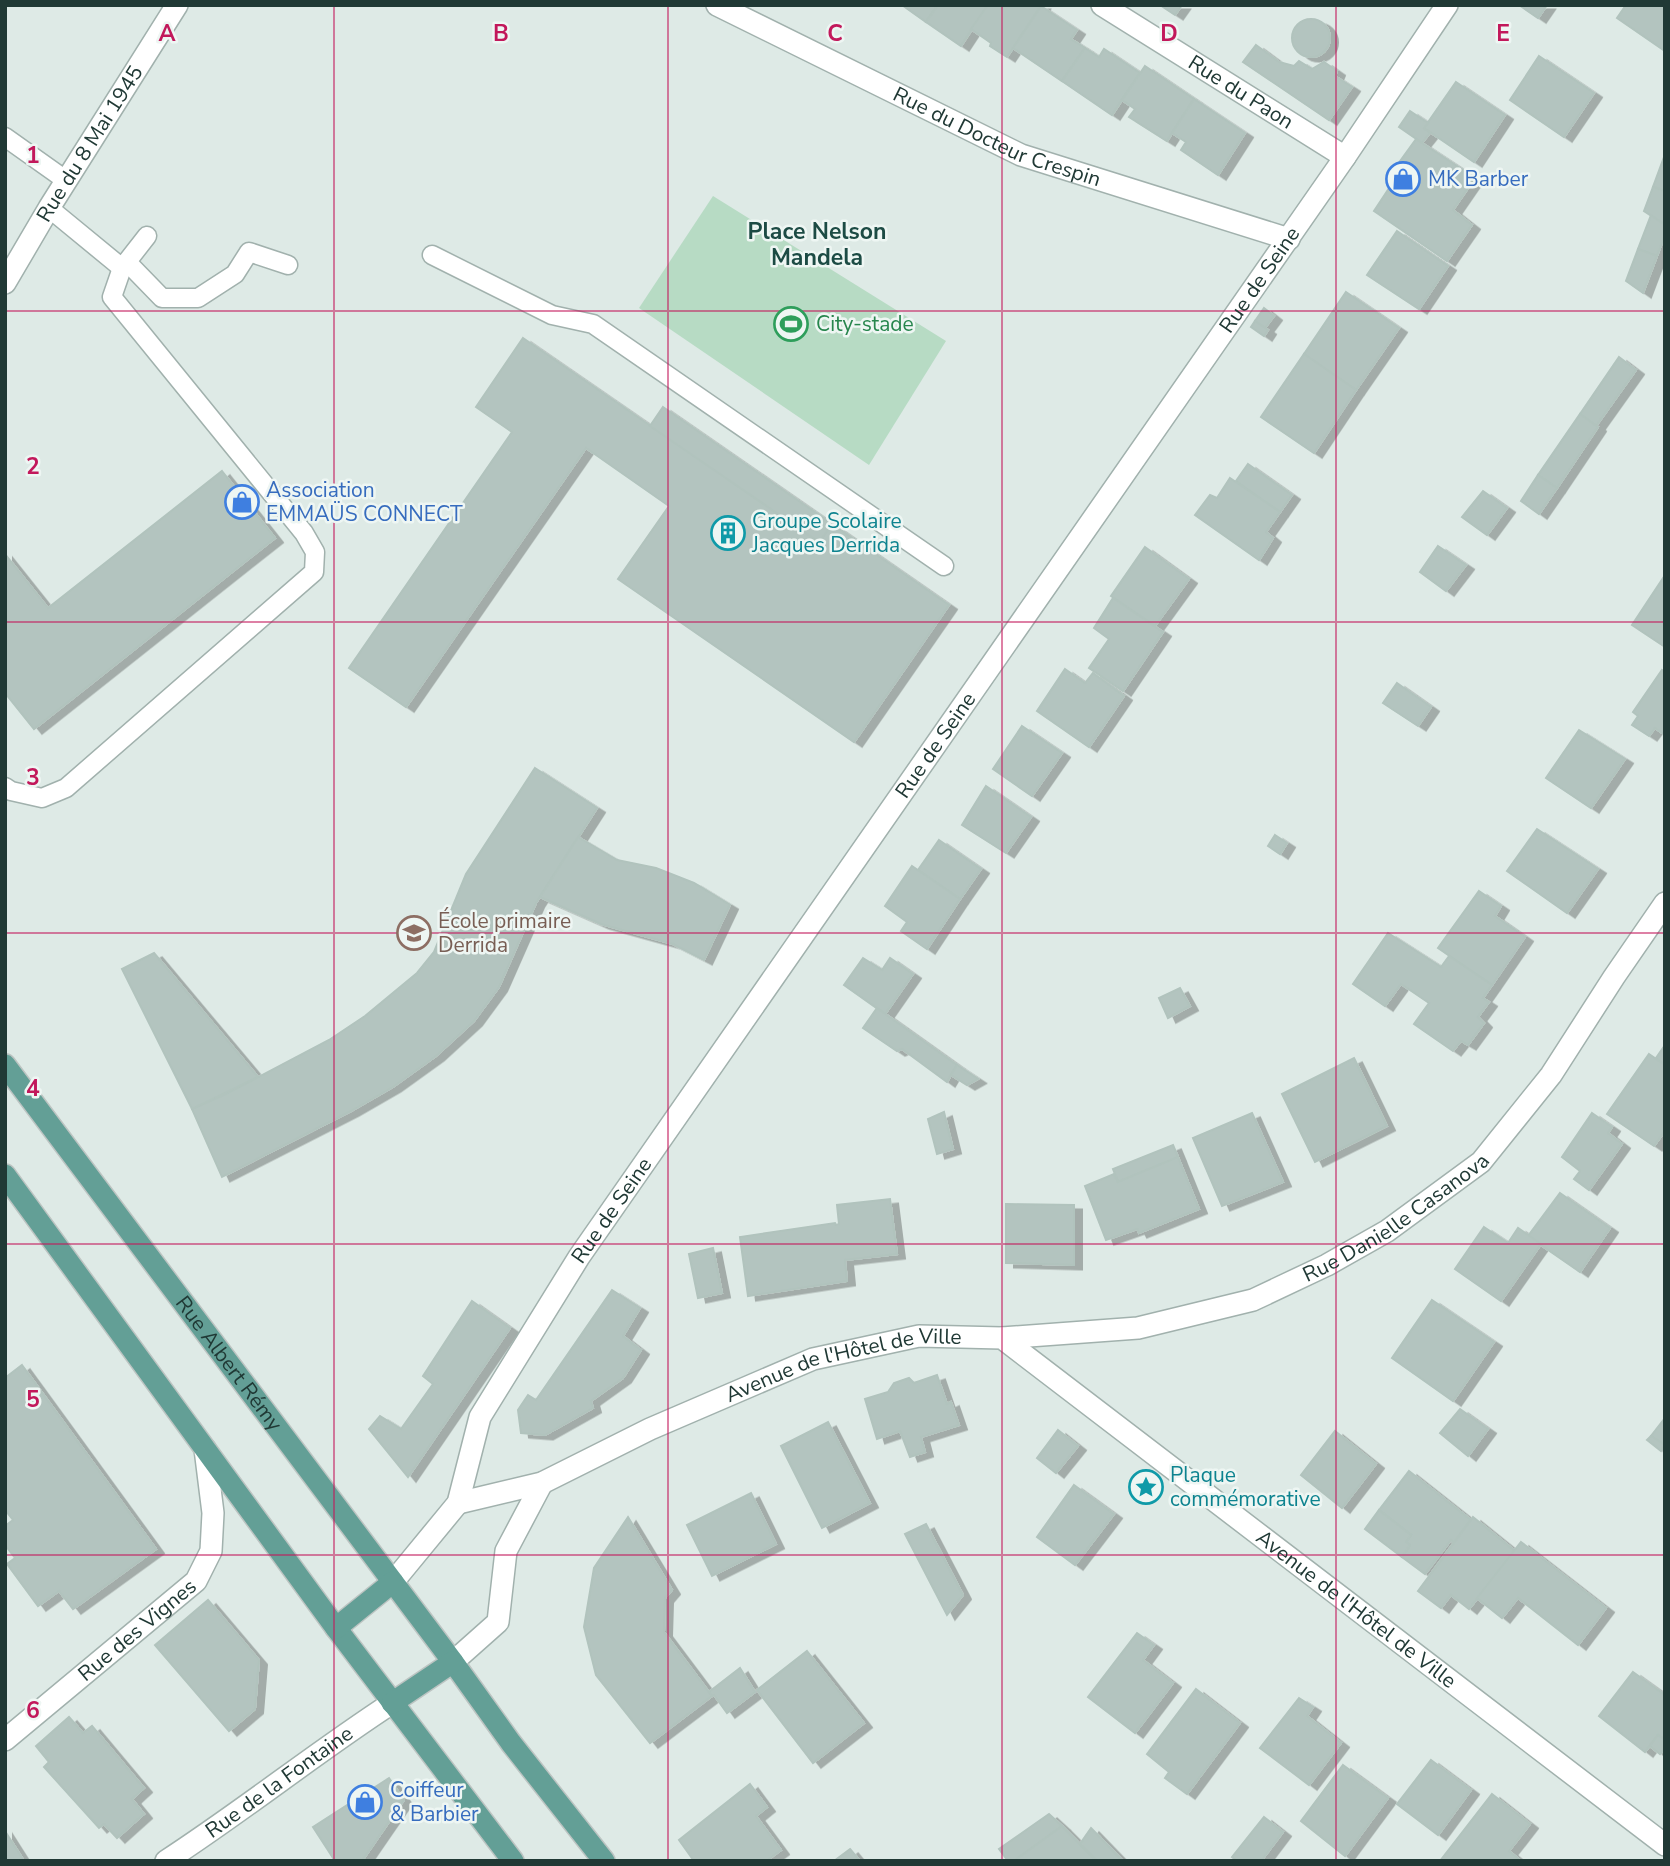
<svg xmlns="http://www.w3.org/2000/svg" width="1670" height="1866" font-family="'Nunito Sans',sans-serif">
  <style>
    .green { fill: #b7dbc4 }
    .building { fill: #b3c4bf; stroke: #b1c3bd; stroke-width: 2; filter: url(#shadow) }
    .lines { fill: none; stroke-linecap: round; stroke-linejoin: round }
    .service-casing { stroke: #a1b1ad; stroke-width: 21 }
    .minor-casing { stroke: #a1b1ad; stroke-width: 24 }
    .primary-casing { stroke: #bcc4c2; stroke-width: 24 }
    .service { stroke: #fff; stroke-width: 18 }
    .minor { stroke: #fff; stroke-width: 21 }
    .primary { stroke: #639f96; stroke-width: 21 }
    .grid { fill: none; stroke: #c2185b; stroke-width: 2; stroke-opacity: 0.55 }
    .labels { text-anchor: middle; stroke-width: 5; stroke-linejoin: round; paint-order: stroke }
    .street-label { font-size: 21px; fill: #203935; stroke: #eef6f3 }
    .shop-label { font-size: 21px; fill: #366cbe; stroke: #eef6f3; text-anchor: start }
    .leisure-label { font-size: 21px; fill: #27864d; stroke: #eef6f3; text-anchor: start }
    .culture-label { font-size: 21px; fill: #0d838f; stroke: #eef6f3; text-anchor: start }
    .education-label { font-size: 21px; fill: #785e54; stroke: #eef6f3; text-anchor: start }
    .neighbourhood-label { font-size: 23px; font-weight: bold; fill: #1c4b44; stroke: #eef6f3 }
    .grid-label { font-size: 23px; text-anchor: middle; font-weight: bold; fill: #c2185b; stroke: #eef6f3; stroke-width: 5; stroke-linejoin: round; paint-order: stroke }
  </style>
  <defs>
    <filter id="shadow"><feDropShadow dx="8" dy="4.5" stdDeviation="0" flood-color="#0004"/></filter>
  </defs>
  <rect width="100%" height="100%" fill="#deeae6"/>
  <!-- green -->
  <polygon class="green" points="713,196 946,341 869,465 639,308"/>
  <!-- building -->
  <g class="building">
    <polygon points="902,5 938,5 926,22"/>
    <polygon points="938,5 988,5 961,46 926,22"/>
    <polygon points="988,5 1042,5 1007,57 990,46 991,43 971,29"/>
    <polygon points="1160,5 1182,5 1175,15"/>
    <polygon points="1519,5 1547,5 1538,18"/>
    <polygon points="1626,5 1665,5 1665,51 1617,18"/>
    <polygon points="1041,6 1077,30 1071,39 1085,48 1062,81 1013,48"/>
    <circle cx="1311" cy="38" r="19"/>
    <polygon points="1256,45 1279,62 1294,66 1299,61 1312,69 1324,62 1337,71 1335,76 1352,87 1329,120 1243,62"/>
    <polygon points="1085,48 1099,57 1104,49 1140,73 1112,115 1062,81"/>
    <polygon points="1539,56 1594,93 1564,137 1510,100"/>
    <polygon points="1145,66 1194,99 1167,141 1129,117 1135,109 1122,100"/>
    <polygon points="1456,82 1505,115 1474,162 1424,128"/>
    <polygon points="1194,99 1245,133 1218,175 1181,150 1186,142 1172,133"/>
    <polygon points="1410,111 1428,123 1424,128 1430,133 1422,143 1399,127"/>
    <polygon points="1416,139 1475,178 1453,210 1472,225 1447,261 1374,211 1403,167 1398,164"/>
    <polygon points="1664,157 1665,158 1665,191 1653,187"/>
    <polygon points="1653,187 1665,191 1665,225 1644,211"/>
    <polygon points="1651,215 1665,225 1665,235 1657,256 1638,249"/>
    <polygon points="1397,231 1448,266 1419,309 1367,275"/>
    <polygon points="1638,249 1657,256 1643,293 1626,281"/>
    <polygon points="1346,292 1399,328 1356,390 1304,354"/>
    <polygon points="1264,308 1274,316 1265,328 1255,321"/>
    <polygon points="1255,321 1268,330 1264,336 1251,327"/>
    <polygon points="523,338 819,542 832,524 949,605 854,742 618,579 669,506 586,448 406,707 349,668 512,432 476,407"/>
    <polygon points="1304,354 1356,390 1314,453 1261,417"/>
    <polygon points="1619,357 1636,370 1596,426 1580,414"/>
    <polygon points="663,407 832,524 819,542 650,426"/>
    <polygon points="1580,414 1598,427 1557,488 1538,475"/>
    <polygon points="1248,464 1292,495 1280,512 1236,481"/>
    <polygon points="222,471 275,538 34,729 5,693 5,554 48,608"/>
    <polygon points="1538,475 1557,488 1539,514 1521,501"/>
    <polygon points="1230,478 1280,512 1266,532 1273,538 1259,560 1195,515 1210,495 1217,498"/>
    <polygon points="1483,491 1507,508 1487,535 1462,517"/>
    <polygon points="1438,546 1466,565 1446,591 1420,572"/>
    <polygon points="1145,547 1189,579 1155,626 1111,596"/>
    <polygon points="1665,575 1665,647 1632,625"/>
    <polygon points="1113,598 1163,632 1123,691 1089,668 1109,639 1094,628"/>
    <polygon points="1065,669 1085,683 1093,673 1124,696 1089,747 1037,711"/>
    <polygon points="1662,670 1665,672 1665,735 1655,728 1649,736 1632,725 1638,716 1633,712"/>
    <polygon points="1397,683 1431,707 1418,726 1383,703"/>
    <polygon points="1022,726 1062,753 1032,796 993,769"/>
    <polygon points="1579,730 1625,759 1591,808 1546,778"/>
    <polygon points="535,768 597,808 536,903 499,987 474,1021 436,1056 393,1087 351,1111 222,1177 192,1109 226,1094 329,1040 365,1016 417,973 434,952 466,874"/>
    <polygon points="986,786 1031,817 1006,853 962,825"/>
    <polygon points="1537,829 1598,869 1567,913 1507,871"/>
    <polygon points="1275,835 1287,843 1280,854 1268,846"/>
    <polygon points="578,837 617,860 656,868 694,883 730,905 704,960 673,944 601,924 540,897"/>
    <polygon points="939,840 981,869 960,899 918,870"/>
    <polygon points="912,866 960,899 927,949 901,931 907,922 885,906"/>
    <polygon points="1479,891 1501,906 1495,916 1525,937 1492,985 1438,948"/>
    <polygon points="1388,933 1441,967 1449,956 1492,985 1483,998 1489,1002 1478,1017 1484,1023 1468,1045 1461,1041 1453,1051 1414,1024 1429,1003 1401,984 1385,1006 1353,984"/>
    <polygon points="154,953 258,1077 192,1109 122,969"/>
    <polygon points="863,958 882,970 890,958 913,974 885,1014 844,985"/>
    <polygon points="1180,988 1190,1006 1168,1018 1159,998"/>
    <polygon points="877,1008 957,1065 947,1082 902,1049 897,1051 863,1028"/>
    <polygon points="1665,1045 1665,1065 1656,1058"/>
    <polygon points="1649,1054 1665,1065 1665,1131 1654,1146 1607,1114"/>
    <polygon points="1354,1058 1387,1126 1315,1162 1282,1094"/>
    <polygon points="957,1065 978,1079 967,1085 951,1075"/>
    <polygon points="944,1112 953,1149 937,1154 928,1119"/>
    <polygon points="1252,1113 1283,1182 1222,1206 1193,1138"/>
    <polygon points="1592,1113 1612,1127 1608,1133 1622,1144 1589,1190 1574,1179 1580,1171 1562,1157"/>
    <polygon points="1173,1145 1178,1157 1118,1182 1113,1169"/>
    <polygon points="1178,1157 1199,1209 1139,1233 1137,1229 1106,1240 1085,1186 1114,1174 1118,1182"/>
    <polygon points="1560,1193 1610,1228 1580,1272 1528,1236"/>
    <polygon points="890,1199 897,1254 845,1260 847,1281 748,1296 740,1237 835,1223 836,1225 839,1224 837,1205"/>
    <polygon points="1006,1204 1074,1205 1074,1265 1006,1263"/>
    <polygon points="1484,1227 1508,1243 1518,1228 1541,1244 1501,1301 1455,1269"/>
    <polygon points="713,1248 722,1293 698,1298 689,1254"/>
    <polygon points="612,1290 640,1308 623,1336 641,1350 623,1378 591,1401 593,1408 545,1435 521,1433 518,1410 528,1395 536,1400"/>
    <polygon points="1432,1300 1494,1342 1453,1401 1392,1358"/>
    <polygon points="472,1301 510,1328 408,1477 369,1429 380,1416 401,1429 433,1384 423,1376"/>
    <polygon points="22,1365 156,1549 73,1609 59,1591 38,1606 7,1564 15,1558 5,1545 5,1526 13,1520 5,1510 5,1378"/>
    <polygon points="937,1375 947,1404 951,1402 959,1425 921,1437 925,1452 910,1457 900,1431 877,1439 865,1399 888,1392 894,1383 909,1378 914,1383"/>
    <polygon points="1460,1409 1488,1429 1468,1456 1440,1433"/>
    <polygon points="1665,1418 1665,1445 1651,1436"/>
    <polygon points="828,1422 870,1503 822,1528 781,1446"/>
    <polygon points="1058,1430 1078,1446 1056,1473 1037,1458"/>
    <polygon points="1335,1431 1376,1464 1342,1508 1301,1475"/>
    <polygon points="1651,1436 1665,1445 1661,1451 1647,1440"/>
    <polygon points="1409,1471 1471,1520 1454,1543 1451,1540 1425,1574 1402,1557 1410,1545 1406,1542 1411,1535 1379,1510"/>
    <polygon points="1074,1485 1114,1514 1075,1565 1037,1537"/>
    <polygon points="751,1493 776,1544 712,1576 687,1525"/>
    <polygon points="1379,1510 1411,1535 1406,1542 1410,1545 1402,1557 1365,1529"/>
    <polygon points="628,1517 672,1590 665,1598 664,1632 712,1696 650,1743 596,1675 584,1627 594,1568"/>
    <polygon points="1473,1517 1515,1551 1469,1609 1451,1595 1441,1608 1418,1591"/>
    <polygon points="926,1524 963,1595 947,1615 905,1534"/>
    <polygon points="1521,1542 1606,1608 1578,1645 1518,1598 1502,1618 1477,1598"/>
    <polygon points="208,1600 259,1660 255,1709 229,1731 155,1645"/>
    <polygon points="1137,1633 1154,1645 1143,1660 1173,1683 1135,1733 1088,1697"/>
    <polygon points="807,1651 864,1723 813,1763 757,1690"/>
    <polygon points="740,1668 755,1692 727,1713 714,1695 712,1696 709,1692"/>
    <polygon points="1633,1672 1665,1695 1665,1740 1658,1735 1645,1752 1599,1716"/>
    <polygon points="1196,1689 1240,1723 1187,1794 1165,1778 1169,1772 1147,1754"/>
    <polygon points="1299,1698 1313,1707 1307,1716 1341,1743 1309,1785 1260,1748"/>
    <polygon points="69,1717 83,1733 92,1726 144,1788 132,1799 144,1814 117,1838 104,1824 99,1828 44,1767 49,1762 36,1746"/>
    <polygon points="1658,1735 1665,1740 1665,1748 1660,1754 1650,1746"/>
    <polygon points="1431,1760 1471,1790 1438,1835 1397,1804"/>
    <polygon points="1343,1765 1388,1798 1345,1856 1301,1821"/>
    <polygon points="389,1778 404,1800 362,1861 335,1861 313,1827"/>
    <polygon points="750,1784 767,1807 756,1816 781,1850 766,1861 694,1861 679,1840"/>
    <polygon points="1492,1794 1530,1824 1509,1851 1521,1861 1440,1861"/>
    <polygon points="1049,1814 1062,1826 1014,1861 1008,1861 999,1849"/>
    <polygon points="1264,1817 1283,1832 1261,1861 1237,1861 1232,1857"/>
    <polygon points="1062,1826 1097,1861 1014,1861"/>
    <polygon points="1091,1828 1123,1861 1097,1861 1080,1844"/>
    <polygon points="5,1831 24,1861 5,1861"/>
    <polygon points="850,1849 860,1861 834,1861"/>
  </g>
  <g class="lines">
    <!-- service casing -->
    <g class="service-casing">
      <g id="service">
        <polyline points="5,137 67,181"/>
        <polyline points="49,208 122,268"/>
        <polyline points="432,255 552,315 593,324 944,566"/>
        <polyline points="127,262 162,298 198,298 235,274 249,252 288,265"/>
        <polyline points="5,787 11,791 42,798 66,788 314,572 315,552 304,533 112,297 122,268 147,236"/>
      </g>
    </g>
    <!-- minor casing -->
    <g class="minor-casing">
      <g id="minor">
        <path id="s1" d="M717 5 1021 155 1289 239"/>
        <path id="s2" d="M1102 5 1345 157"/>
        <path id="s3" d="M5 283 49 208 177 5"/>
        <path id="s4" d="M1002 1338 1138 1328 1253 1300 1327 1265 1387 1231 1481 1162 1551 1075 1614 977 1665 903"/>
        <path id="s5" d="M458 1503 542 1483 650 1429 813 1359 919 1336 1002 1338 1665 1845"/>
        <path id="s6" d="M393 1582 458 1503 480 1417 579 1257 1345 157 1447 5"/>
        <polyline points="453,1662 498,1622 506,1551 542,1483"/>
        <path id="s7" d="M5 1740 196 1581 211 1551 213 1513 205 1449"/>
        <path id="s8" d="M166 1861C243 1811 315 1753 392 1703"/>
      </g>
    </g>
    <!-- primary casing -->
    <g class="primary-casing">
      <g id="primary">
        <path id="s9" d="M5 1065 453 1662 511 1743 604 1861"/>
        <polyline points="5,1175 336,1628 513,1861"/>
        <polyline points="336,1628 393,1582"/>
        <polyline points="392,1703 453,1662"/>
      </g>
    </g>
    <!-- service -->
    <use href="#service" class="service"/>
    <!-- minor -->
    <use href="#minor" class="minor"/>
    <!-- primary -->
    <use href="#primary" class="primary"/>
  </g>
  <!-- grid -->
  <path class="grid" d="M334 5V1861M668 5V1861M1002 5V1861M1336 5V1861M5 311H1665M5 622H1665M5 933H1665M5 1244H1665M5 1555H1665"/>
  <!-- icons -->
  <defs>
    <g id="shop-ring" transform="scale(1.75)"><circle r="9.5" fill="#eef6f3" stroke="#3f7fe0" stroke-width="1.5"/><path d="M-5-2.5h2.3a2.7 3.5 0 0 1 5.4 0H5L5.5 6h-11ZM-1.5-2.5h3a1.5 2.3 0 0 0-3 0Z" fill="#3f7fe0"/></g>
    <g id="stadium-ring" transform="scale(1.75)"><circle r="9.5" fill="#eef6f3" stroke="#2e9e5b" stroke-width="1.5"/><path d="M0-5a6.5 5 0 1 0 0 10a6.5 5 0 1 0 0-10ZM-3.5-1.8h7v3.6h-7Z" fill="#2e9e5b"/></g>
    <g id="building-ring" transform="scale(1.75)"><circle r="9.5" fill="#eef6f3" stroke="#0f9aa8" stroke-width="1.5"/><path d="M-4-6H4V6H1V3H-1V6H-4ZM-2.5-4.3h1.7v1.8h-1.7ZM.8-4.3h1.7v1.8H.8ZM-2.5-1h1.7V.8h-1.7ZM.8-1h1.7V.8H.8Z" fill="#0f9aa8"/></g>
    <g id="school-ring" transform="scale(1.75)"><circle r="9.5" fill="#eef6f3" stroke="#8d6e63" stroke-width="1.5"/><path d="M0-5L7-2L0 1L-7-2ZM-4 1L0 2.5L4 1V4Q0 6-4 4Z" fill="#8d6e63"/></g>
    <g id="sight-ring" transform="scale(1.75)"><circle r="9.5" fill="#eef6f3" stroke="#0f9aa8" stroke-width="1.5"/><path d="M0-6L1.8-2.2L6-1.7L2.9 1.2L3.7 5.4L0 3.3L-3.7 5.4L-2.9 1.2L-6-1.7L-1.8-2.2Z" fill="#0f9aa8"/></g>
  </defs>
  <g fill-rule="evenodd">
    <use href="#shop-ring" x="1403" y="179"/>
    <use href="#stadium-ring" x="791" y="324"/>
    <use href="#shop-ring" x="242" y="502"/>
    <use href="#building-ring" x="728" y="533"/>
    <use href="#school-ring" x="414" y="933"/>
    <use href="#sight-ring" x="1146" y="1487"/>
    <use href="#shop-ring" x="365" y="1802"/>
  </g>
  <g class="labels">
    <!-- street labels -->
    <g class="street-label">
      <text dy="7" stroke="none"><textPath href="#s2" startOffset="164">Rue du Paon</textPath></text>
      <text dy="7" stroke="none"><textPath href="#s1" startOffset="310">Rue du Docteur Crespin</textPath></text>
      <text dy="7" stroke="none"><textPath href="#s3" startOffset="163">Rue du 8 Mai 1945</textPath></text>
      <text dy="7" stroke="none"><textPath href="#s6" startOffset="1570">Rue de Seine</textPath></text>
      <text dy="7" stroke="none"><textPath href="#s6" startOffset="1003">Rue de Seine</textPath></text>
      <text dy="7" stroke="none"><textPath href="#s6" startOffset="436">Rue de Seine</textPath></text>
      <text dy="7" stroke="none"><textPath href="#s4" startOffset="420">Rue Danielle Casanova</textPath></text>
      <text dy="7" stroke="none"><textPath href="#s9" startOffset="373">Rue Albert Rémy</textPath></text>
      <text dy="7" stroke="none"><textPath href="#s5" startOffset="413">Avenue de l'Hôtel de Ville</textPath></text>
      <text dy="7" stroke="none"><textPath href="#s5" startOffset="1022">Avenue de l'Hôtel de Ville</textPath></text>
      <text dy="7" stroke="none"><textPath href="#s7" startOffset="172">Rue des Vignes</textPath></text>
      <text dy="7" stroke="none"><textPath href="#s8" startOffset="138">Rue de la Fontaine</textPath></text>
    </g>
    <!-- shop labels -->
    <g class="shop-label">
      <text x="1428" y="186">MK Barber</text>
      <text x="266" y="497">Association<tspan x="266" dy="24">EMMAÜS CONNECT</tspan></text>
      <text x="390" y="1797">Coiffeur<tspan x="390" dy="24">&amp; Barbier</tspan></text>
    </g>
    <!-- leisure labels -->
    <g class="leisure-label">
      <text x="816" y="331">City-stade</text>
    </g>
    <!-- culture labels -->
    <g class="culture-label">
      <text x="752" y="528">Groupe Scolaire<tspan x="752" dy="24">Jacques Derrida</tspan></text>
      <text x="1170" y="1482">Plaque<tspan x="1170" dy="24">commémorative</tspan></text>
    </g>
    <!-- education labels -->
    <g class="education-label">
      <text x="438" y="928">École primaire<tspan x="438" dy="24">Derrida</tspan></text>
    </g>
    <!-- neighbourhood labels -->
    <g class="neighbourhood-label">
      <text x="817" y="239">Place Nelson<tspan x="817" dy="26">Mandela</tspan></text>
    </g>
  </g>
  <g class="grid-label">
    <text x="167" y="41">A</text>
    <text x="501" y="41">B</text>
    <text x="835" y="41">C</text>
    <text x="1169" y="41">D</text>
    <text x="1503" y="41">E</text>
    <text x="33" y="163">1</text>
    <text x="33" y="474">2</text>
    <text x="33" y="785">3</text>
    <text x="33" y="1096">4</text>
    <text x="33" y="1407">5</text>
    <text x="33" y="1718">6</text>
  </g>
  <!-- border -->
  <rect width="1670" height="1866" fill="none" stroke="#203935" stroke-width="14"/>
</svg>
